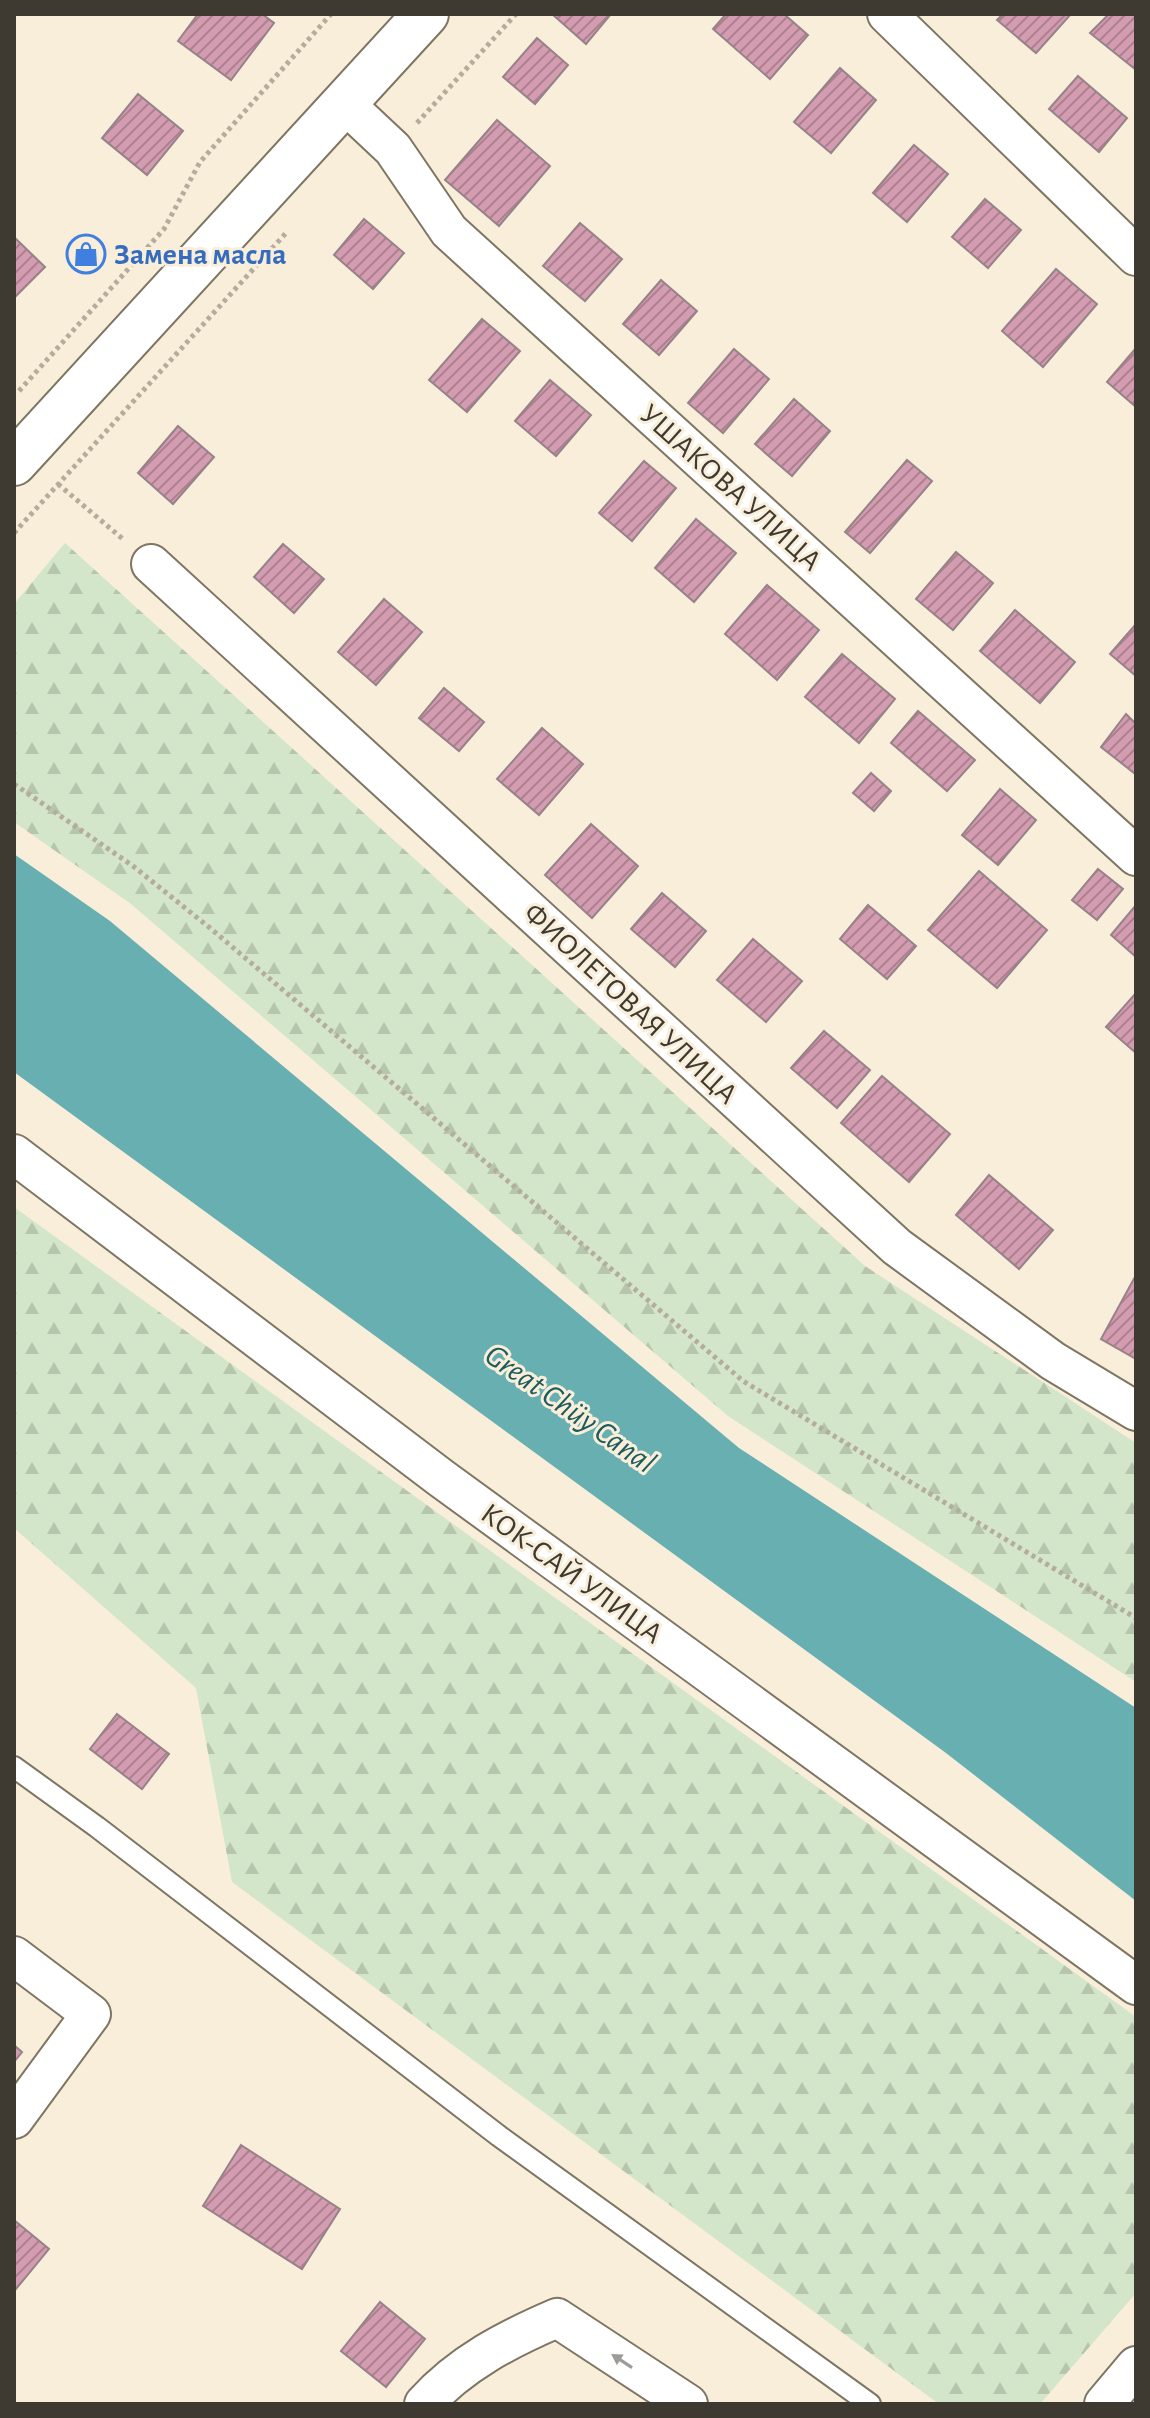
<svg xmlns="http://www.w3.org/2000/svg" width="1150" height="2418" font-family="'Alegreya Sans',sans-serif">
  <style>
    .forest { fill: url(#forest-firs) }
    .water { fill: #68afb1 }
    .building { fill: url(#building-hatch); stroke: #978289; stroke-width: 2 }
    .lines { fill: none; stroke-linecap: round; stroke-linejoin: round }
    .lane-casing { stroke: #7e7563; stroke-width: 24 }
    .street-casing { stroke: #7e7563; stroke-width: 42 }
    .secondary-casing { stroke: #7e7563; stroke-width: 48 }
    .path { stroke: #b4ac9d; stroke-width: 5; stroke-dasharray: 4 4; stroke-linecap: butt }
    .lane { stroke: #fff; stroke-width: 20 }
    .street { stroke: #fff; stroke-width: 38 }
    .secondary { stroke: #fff; stroke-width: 44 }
    .oneway { fill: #9e9c98 }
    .labels { text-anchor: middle; stroke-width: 6; stroke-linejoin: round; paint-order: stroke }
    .shop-label { font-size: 30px; font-weight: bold; fill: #366cbe; stroke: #f8eeda; text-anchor: start }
    .street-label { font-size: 30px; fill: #3e3a32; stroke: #f8eeda }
    .water-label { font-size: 32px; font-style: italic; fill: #1e5b5d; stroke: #f8eeda }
  </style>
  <defs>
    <pattern id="forest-firs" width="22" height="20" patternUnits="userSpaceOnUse" patternTransform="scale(2)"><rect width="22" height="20" fill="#d3e6c9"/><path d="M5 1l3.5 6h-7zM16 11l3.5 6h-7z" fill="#b6c6ad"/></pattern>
    <pattern id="building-hatch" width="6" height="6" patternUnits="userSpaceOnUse" patternTransform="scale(2)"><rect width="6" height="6" fill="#d49cb0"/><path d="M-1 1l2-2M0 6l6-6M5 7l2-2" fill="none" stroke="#ad8090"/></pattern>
  </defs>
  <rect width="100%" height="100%" fill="#f8eeda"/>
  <!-- forest -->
  <g class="forest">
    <polygon points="65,543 865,1266 1136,1443 1136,1682 728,1416 131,904 14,822 14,604"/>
    <polygon points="14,1207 1136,2017 1136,2293 1040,2404 939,2404 232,1882 196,1688 14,1528"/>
  </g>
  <!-- water -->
  <polygon class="water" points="14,854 110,921 739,1448 1136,1708 1136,1901 946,1753 14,1072"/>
  <!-- building -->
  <g class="building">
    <polygon points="198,14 262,14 274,23 231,80 178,41"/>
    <polygon points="552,14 611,14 586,44"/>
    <polygon points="726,14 784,14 808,35 770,79 713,29"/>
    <polygon points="1003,14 1071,14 1036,53 997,20"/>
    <polygon points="1109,14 1136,14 1136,70 1090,33"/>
    <polygon points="537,38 568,65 535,104 503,77"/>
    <polygon points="840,68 876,100 831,153 794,122"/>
    <polygon points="1078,76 1127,118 1099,152 1049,109"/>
    <polygon points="138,94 183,131 147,175 102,138"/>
    <polygon points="497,120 550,166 499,226 445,180"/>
    <polygon points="914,145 948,174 907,222 873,193"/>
    <polygon points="985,199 1021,230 988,268 952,237"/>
    <polygon points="364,219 404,253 373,289 334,255"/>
    <polygon points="580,223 622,259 585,301 543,266"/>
    <polygon points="14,237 45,267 14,298"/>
    <polygon points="1056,269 1097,304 1043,367 1002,331"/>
    <polygon points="661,280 697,311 659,355 623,324"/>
    <polygon points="482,319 520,351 467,412 429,380"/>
    <polygon points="1136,348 1136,407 1107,382"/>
    <polygon points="734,349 769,379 723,433 688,403"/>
    <polygon points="550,380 591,415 556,456 515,421"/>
    <polygon points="794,399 830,431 792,476 755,444"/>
    <polygon points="178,426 214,457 173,504 138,473"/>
    <polygon points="907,460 932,481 870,553 845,532"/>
    <polygon points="644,461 676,488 632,541 599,513"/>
    <polygon points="696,519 736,553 694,602 655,568"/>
    <polygon points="283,544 324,579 294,613 254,577"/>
    <polygon points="956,552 993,583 953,630 916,599"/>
    <polygon points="767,585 819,630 777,680 725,634"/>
    <polygon points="384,599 422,632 376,685 338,652"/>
    <polygon points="1015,610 1075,662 1040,703 980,651"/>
    <polygon points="1136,624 1136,676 1110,654"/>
    <polygon points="842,654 895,699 859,743 805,697"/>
    <polygon points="444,688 484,722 459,751 419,718"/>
    <polygon points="918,711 975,760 947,791 891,743"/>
    <polygon points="1126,714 1136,724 1136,770 1134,773 1101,747"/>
    <polygon points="542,728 583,764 539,815 497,779"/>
    <polygon points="871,773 891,791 874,811 853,793"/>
    <polygon points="1000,789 1036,820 998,865 962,835"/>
    <polygon points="591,824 638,866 592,918 545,875"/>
    <polygon points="1098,869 1123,889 1097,920 1072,900"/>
    <polygon points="979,871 1047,930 997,988 928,930"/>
    <polygon points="662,893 706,931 675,967 631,929"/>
    <polygon points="868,905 916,946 887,979 840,939"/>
    <polygon points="1136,905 1136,957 1111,935"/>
    <polygon points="753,939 802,981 766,1022 717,980"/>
    <polygon points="1136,993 1136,1053 1106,1027"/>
    <polygon points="824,1031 870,1070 837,1108 791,1068"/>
    <polygon points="882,1076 950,1134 909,1182 841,1123"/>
    <polygon points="989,1175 1053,1230 1019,1269 956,1215"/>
    <polygon points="1136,1275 1136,1359 1101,1339"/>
    <polygon points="117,1714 169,1754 142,1789 90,1749"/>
    <polygon points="14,2045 22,2052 14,2062"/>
    <polygon points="241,2145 340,2209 302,2269 203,2206"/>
    <polygon points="14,2220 49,2249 16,2289 14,2288"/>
    <polygon points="380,2302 425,2339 386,2387 341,2351"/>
  </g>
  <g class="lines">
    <!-- lane casing -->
    <g class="lane-casing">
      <polyline id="lane" points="14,1767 97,1827 499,2136 870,2404"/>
    </g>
    <!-- street casing -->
    <g class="street-casing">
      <g id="street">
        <polyline points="887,14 1136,256"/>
        <polyline points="344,103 393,149 449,231 1136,856"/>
        <polyline points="151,564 897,1247 1053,1361 1136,1411"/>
        <polyline points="14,1154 441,1478 1136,1985"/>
        <polyline points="14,1956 91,2014 14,2119"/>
        <path d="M424 2404C461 2363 508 2339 557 2318L688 2404"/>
        <polyline points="1104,2404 1136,2366"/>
      </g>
    </g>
    <!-- secondary casing -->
    <g class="secondary-casing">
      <polyline id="secondary" points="14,463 426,14"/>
    </g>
    <!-- path -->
    <g class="path">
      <polyline points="417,123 516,14"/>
      <polyline points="19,391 164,229 200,162 331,14"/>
      <polyline points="58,484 124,540"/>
      <polyline points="14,533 286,233"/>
      <polyline points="14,784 133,866 210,928 743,1381 1136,1618"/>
    </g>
    <!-- lane -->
    <use href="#lane" class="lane"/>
    <!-- street -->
    <use href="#street" class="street"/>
    <!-- secondary -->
    <use href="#secondary" class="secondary"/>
  </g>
  <!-- one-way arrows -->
  <defs><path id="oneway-solid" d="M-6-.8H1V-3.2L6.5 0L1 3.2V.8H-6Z" transform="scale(2)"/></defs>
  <use class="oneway" href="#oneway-solid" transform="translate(622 2361) rotate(-147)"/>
  <!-- icons -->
  <defs>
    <g id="shop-ring" transform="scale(2)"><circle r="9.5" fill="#f8eeda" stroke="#3f7fe0" stroke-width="1.5"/><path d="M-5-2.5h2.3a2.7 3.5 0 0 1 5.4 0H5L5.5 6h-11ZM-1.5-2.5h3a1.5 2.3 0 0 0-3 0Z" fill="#3f7fe0"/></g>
  </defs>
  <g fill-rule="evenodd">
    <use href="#shop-ring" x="86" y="254"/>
  </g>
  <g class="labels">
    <!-- shop labels -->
    <g class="shop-label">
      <text x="114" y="264">Замена масла</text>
    </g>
    <!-- street labels -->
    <g class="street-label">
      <text transform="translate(731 487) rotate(42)" y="10">УШАКОВА УЛИЦА</text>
      <text transform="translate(631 1003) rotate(43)" y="10">ФИОЛЕТОВАЯ УЛИЦА</text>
      <text transform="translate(572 1573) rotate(36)" y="10">КОК-САЙ УЛИЦА</text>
    </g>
    <!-- water labels -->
    <g class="water-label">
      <text transform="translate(571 1408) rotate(35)" y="11">Great Chüy Canal</text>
    </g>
  </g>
  <!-- border -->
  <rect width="1150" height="2418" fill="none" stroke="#3e3a32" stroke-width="32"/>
</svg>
